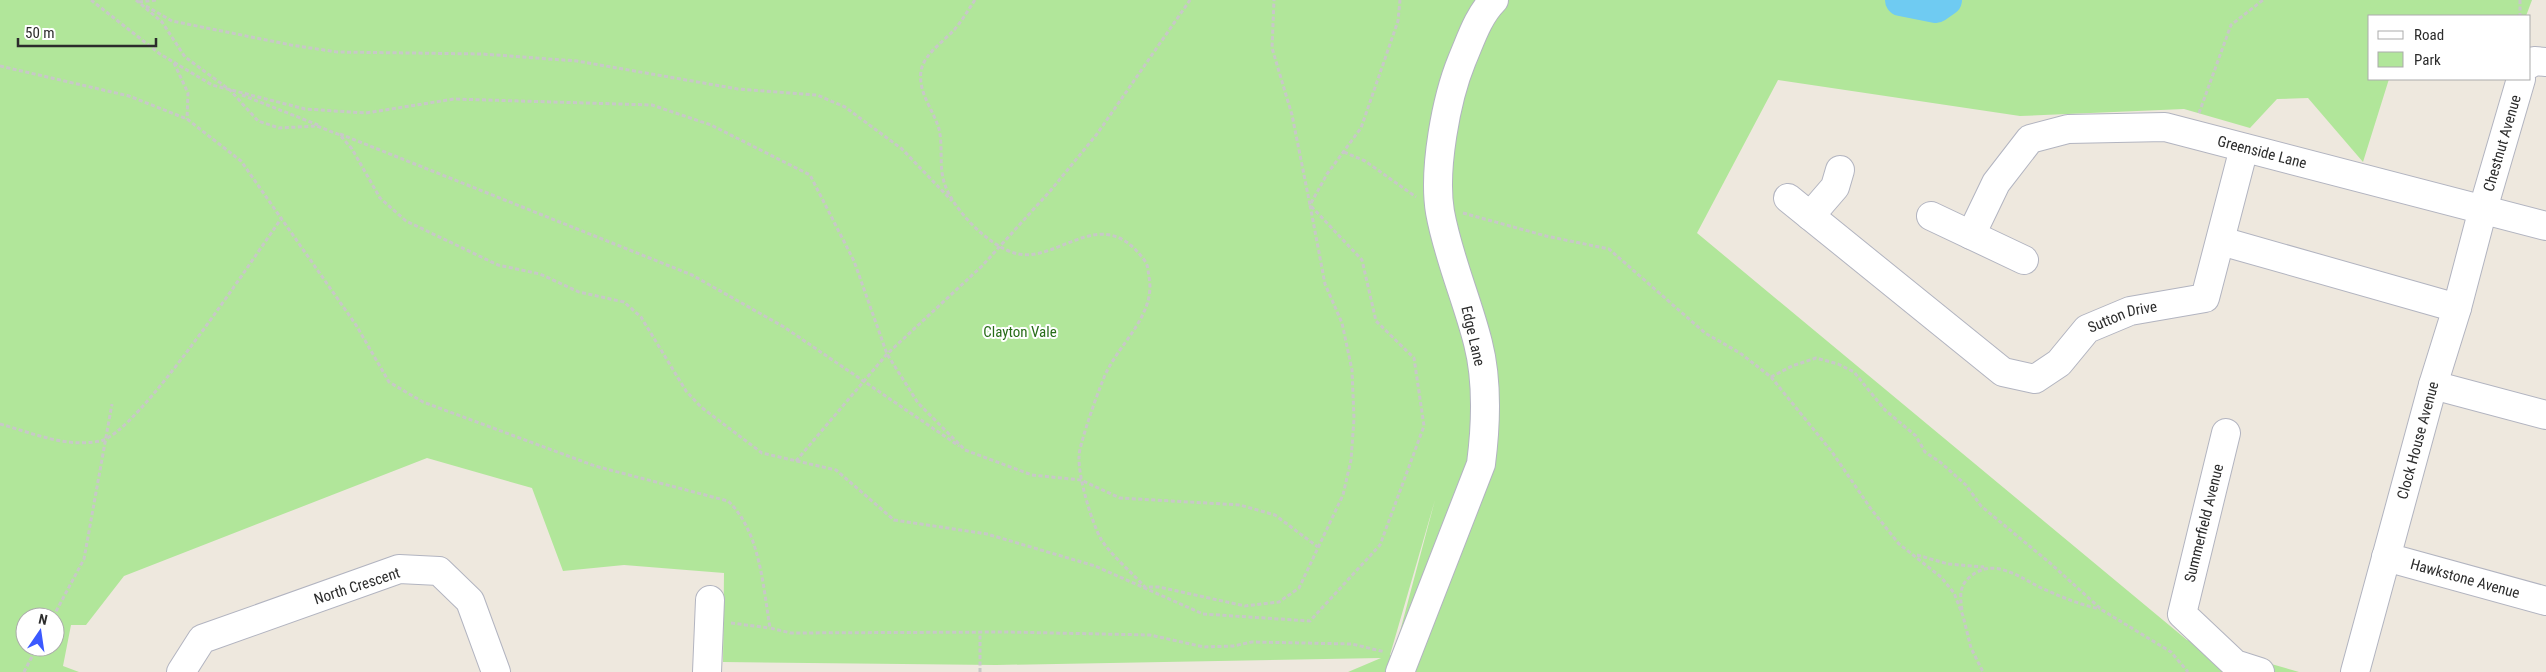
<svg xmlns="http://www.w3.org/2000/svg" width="2546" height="672" font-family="'Roboto Condensed',sans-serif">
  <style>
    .green { fill: #b1e69a; fill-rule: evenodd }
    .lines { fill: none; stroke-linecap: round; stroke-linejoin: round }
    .river { stroke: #6fcbf2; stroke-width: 32 }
    .minor-casing { stroke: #b2b4c0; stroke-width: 30 }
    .path { stroke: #c8c8c8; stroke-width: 3; stroke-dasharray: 4 2.5; stroke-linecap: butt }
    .minor { stroke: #fff; stroke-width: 28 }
    .labels { text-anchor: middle; stroke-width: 4; stroke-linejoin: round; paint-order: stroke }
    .street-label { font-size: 15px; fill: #2c2c2c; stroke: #fff }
    .park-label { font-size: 15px; fill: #286d19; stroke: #fff }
  </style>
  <rect width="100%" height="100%" fill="#eee8de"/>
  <!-- green -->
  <path class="green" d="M0 0H2532L2526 16H2370V79H2389L2363 162 2308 98 2277 99 2250 128 2184 109 2020 116 1778 80 1697 233 2187 640 2299 672H1348L1381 658 996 665 723 662 724 573 624 565 563 571 532 488 427 458 124 576 86 625H71L63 666 79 672H0ZM1435 500 1394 654 1391 655H1390ZM25 617H55V647H25Z"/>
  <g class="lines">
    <!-- river -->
    <polyline class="river" points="1901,0 1936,7 1946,0"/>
    <!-- minor casing -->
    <g class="minor-casing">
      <g id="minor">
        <polyline points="2530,64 2534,61 2546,62"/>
        <path id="s1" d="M1788 198 2003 372 2035 379 2059 363 2087 329 2130 311 2205 298 2244 148"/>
        <polyline points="1810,216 1835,187 1840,170"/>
        <polyline points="1931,216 2024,260"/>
        <path id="s2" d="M1971 235 1996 183 2030 139 2068 129 2165 127 2546 226"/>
        <polyline points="2221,241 2457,308"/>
        <polyline points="2433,385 2546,415"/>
        <polyline points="2226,433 2182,614 2235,664 2260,672"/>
        <path id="s3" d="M2386 557 2546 601"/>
        <polyline points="181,672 202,639 399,569 439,571 470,601 496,672"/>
        <polyline points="707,672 710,600"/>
        <path d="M1400 672 1481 464C1486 425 1488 382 1478 343 1467 299 1448 257 1440 212 1433 170 1446 99 1462 60 1471 39 1478 16 1494 0"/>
        <path id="s4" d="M2355 672 2433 385 2457 308 2483 209 2521 79"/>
      </g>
    </g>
    <!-- path -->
    <g class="path">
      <polyline points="91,0 160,54 212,85 305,109 366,113 454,99 652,105 711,125 810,175 854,261 887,354 918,403 965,450 1032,475 1081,480 1120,498 1240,505 1275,515 1318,547"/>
      <polyline points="136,0 162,22 185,57 230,90 258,121 279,128 317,126 340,135 352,149 380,198 406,221 498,265 540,274 579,292 624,302 641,317 686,391 701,407 762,453 836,470 894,520 987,534 1095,566 1203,614 1310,621 1380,545 1424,426 1414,358 1376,321 1362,260 1310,205 1292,115 1272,48 1274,0"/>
      <path d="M975 0C968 10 962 21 954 30 943 42 924 54 921 71 918 93 933 109 939 129 943 146 939 166 944 182 952 209 990 248 1018 254 1061 262 1102 201 1145 261 1148 265 1148 271 1149 277 1156 313 1122 341 1107 371 1101 382 1079 445 1079 456 1078 476 1091 521 1101 539 1109 553 1133 574 1145 587H1159L1245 606 1279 602 1299 588 1343 495 1351 460 1354 419 1352 370 1342 323 1325 284 1310 205 1327 174 1361 128 1398 21 1400 0"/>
      <polyline points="2520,0 2520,16"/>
      <polyline points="139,2 157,0"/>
      <polyline points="146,6 172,21 291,45 337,52 482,54 577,61 738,89 817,95 845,107 902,149 952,201"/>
      <polyline points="174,63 188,93 187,119"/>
      <path d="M0 66 129 96 187 119 241 161 356 325 389 382 423 402 595 466 728 501C760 531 763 586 770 628L791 633 1006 632 1150 635 1204 647 1233 646 1252 642 1352 644 1385 652"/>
      <polyline points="242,95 318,125"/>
      <polyline points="2199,113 2231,25 2263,0"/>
      <polyline points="340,134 692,275 784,327 959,446"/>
      <polyline points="1344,152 1365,161 1416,197"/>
      <polyline points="1463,213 1546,236 1609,249 1705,333 1740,353 1771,377 1832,452 1871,509 1899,544 1941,577 1954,593 1963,616 1971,648 1983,672"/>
      <polyline points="1771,377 1792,366 1816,358 1838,364 1854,372 1885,410 1916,436 1925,452 1940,462 1966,485 1981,506 2050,563 2102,610 2171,652 2188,672"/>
      <path d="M0 424C33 433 65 448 100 441 138 434 253 258 281 219"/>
      <polyline points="796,461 887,354 982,266 1051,190 1097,134 1190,0"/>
      <polyline points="1917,555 1948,564 1984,567"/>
      <path d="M1962 610C1960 596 1959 585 1971 576 1996 556 2022 580 2046 590 2064 598 2081 605 2100 609"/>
      <polyline points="53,617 84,559 112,404"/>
      <polyline points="731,623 770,628"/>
      <polyline points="24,672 37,647"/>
      <polyline points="980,672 980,633"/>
    </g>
    <!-- minor -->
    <use href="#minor" class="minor"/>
  </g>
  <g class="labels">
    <!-- street labels -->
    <g class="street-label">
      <text dy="5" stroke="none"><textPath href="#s4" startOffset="549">Chestnut Avenue</textPath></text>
      <text dy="5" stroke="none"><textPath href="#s2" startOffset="350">Greenside Lane</textPath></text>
      <text dy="5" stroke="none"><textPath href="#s1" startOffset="420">Sutton Drive</textPath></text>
      <text transform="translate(1473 336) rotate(77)" y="5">Edge Lane</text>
      <text dy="5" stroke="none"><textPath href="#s4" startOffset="240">Clock House Avenue</textPath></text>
      <text transform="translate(2204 523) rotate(-76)" y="5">Summerfield Avenue</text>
      <text dy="5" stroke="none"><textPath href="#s3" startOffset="82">Hawkstone Avenue</textPath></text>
      <text transform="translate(357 586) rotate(-18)" y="5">North Crescent</text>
    </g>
    <!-- park labels -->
    <g class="park-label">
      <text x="1020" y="337">Clayton Vale</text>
    </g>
  </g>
  <!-- legend -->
  <rect x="2368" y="15" width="162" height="65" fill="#ffffff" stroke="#ababab"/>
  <rect x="2378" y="31" width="25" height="8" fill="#ffffff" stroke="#ababab"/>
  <text x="2414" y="40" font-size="15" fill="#2c2c2c">Road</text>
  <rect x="2378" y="52" width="25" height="15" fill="#b1e69a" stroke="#ababab"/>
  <text x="2414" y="65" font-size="15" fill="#2c2c2c">Park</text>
  <!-- north arrow -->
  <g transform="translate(40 632) rotate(13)"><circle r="24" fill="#ffffff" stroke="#ababab"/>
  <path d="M0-4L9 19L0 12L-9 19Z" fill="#3b59ff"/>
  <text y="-8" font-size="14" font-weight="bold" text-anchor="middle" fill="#2c2c2c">N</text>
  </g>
  <!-- scale -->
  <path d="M18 38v8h138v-8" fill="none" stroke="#2c2c2c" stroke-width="2.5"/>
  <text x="25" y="38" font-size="15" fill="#2c2c2c" stroke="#ffffff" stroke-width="4" paint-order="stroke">50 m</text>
</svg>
